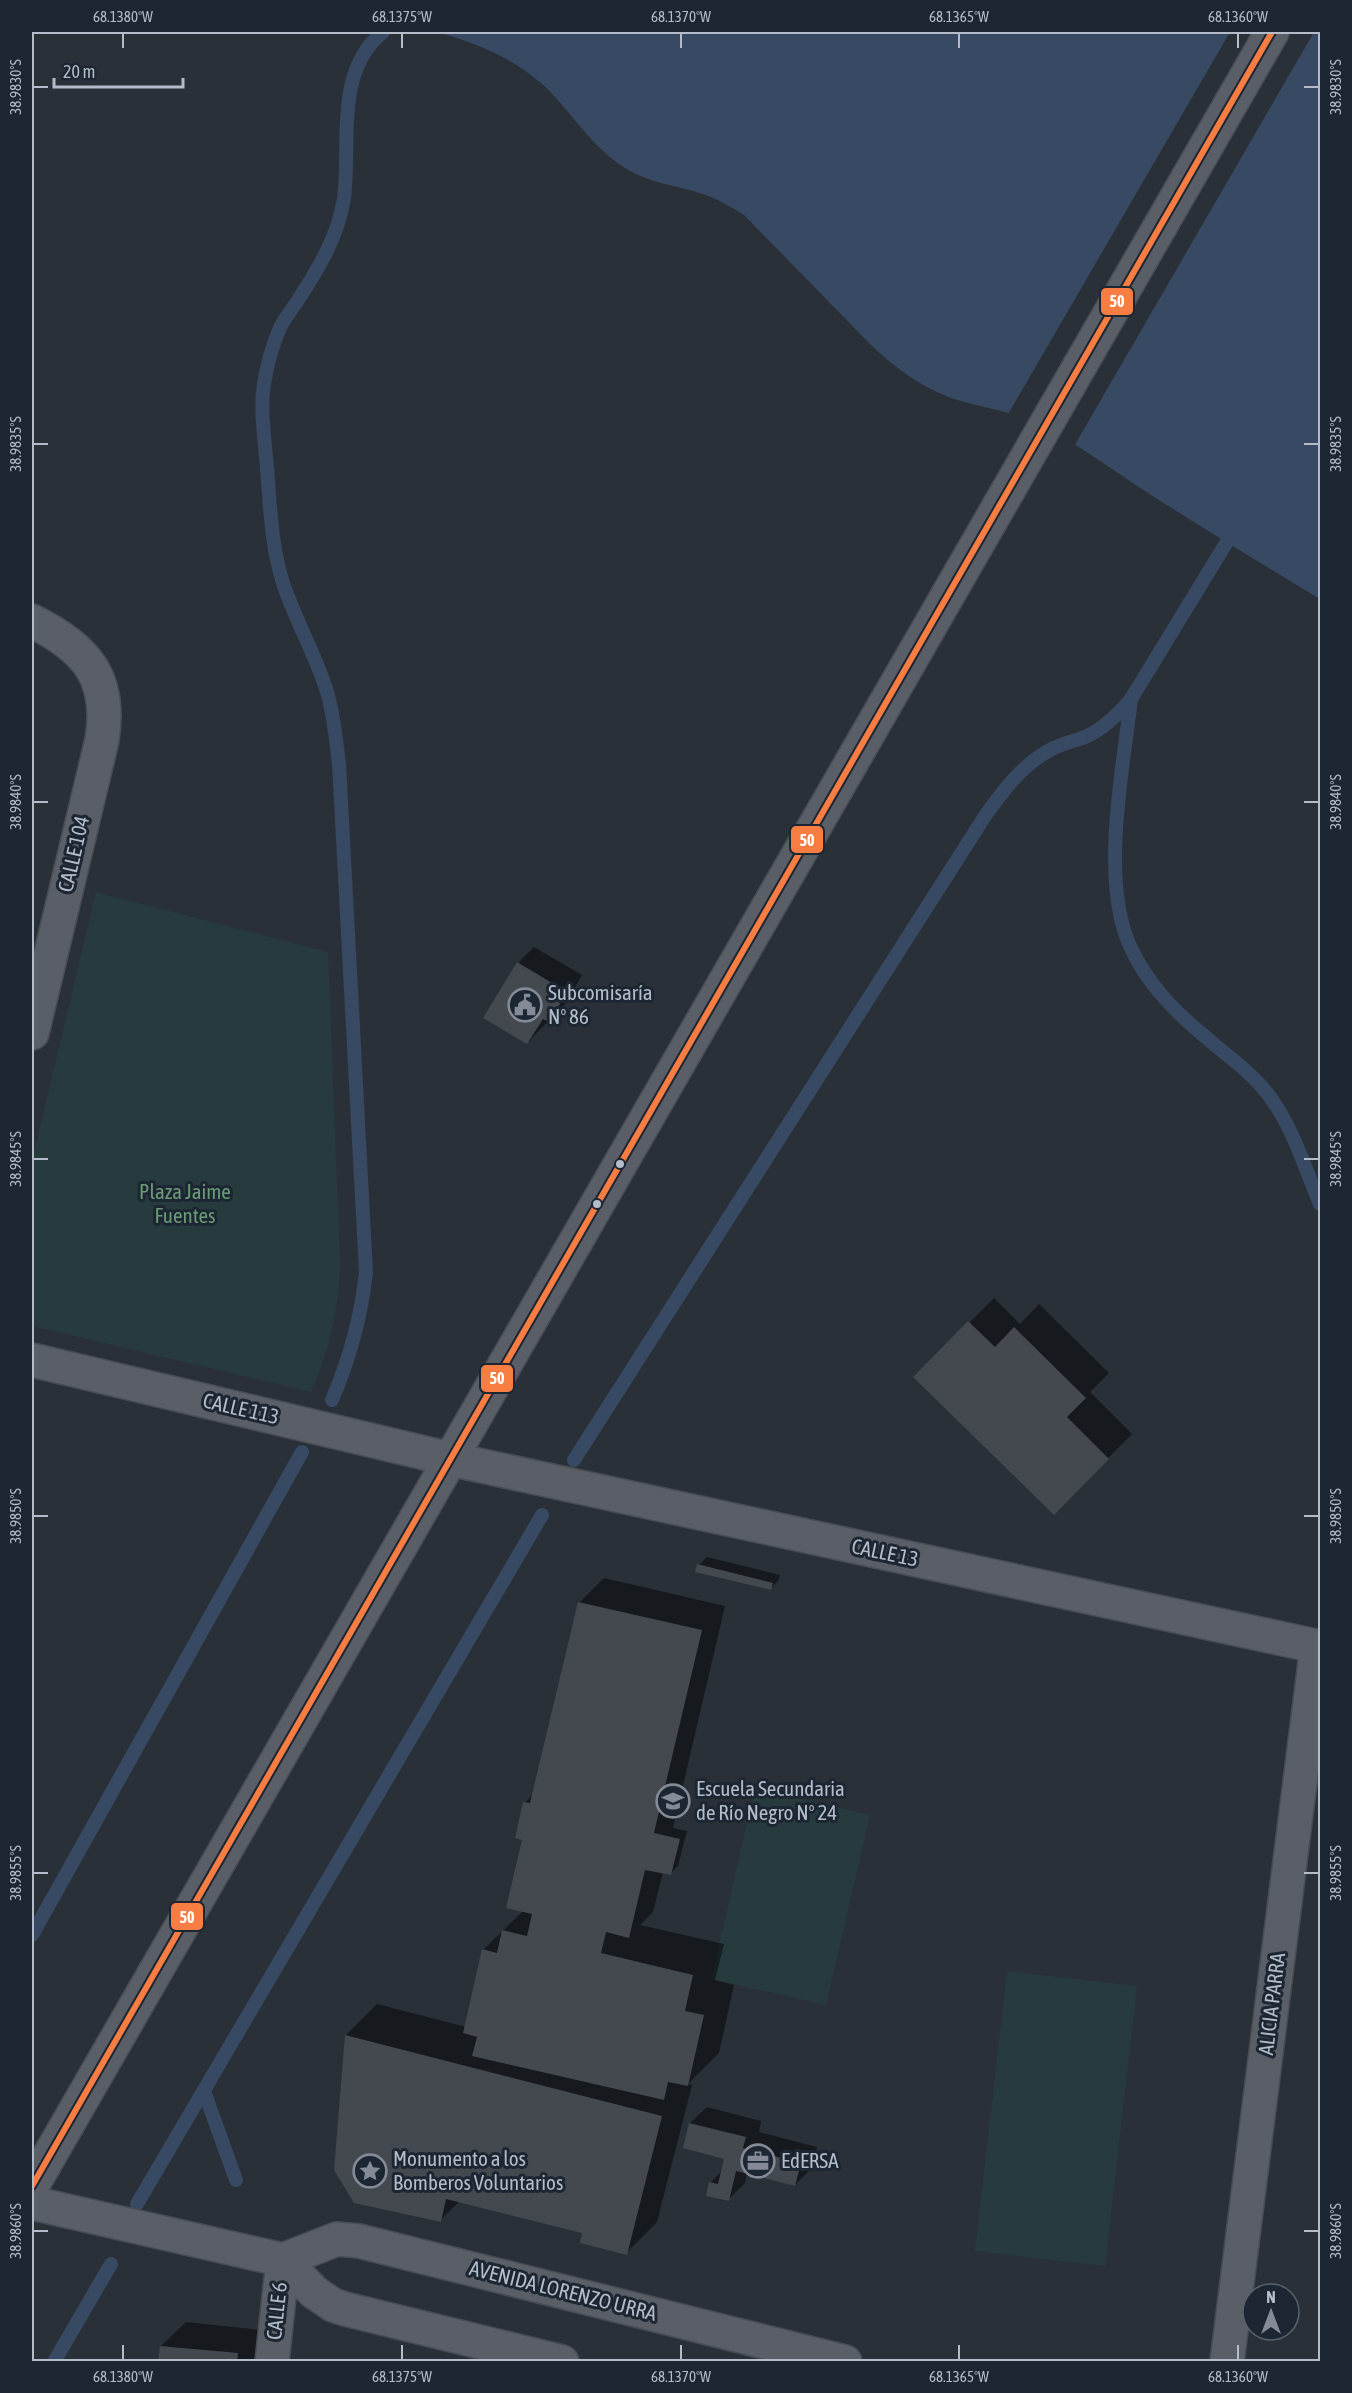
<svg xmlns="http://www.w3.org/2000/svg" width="1352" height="2393" font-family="'Asap Condensed',sans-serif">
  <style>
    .green { fill: #273a3e }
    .water { fill: #384963 }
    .pier { fill: #2a3038 }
    .shadow { fill: #0007 }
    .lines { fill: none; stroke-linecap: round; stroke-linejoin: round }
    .stream { stroke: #384963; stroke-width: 14 }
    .building { fill: #444950 }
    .minor-casing { stroke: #484c53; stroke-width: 36 }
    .tertiary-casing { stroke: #484c53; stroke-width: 36 }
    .minor { stroke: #5a5e66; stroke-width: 33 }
    .tertiary { stroke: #5a5e66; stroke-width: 33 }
    .bus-1-casing { stroke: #1d2633; stroke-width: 10 }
    .bus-1 { stroke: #f77d43; stroke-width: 6 }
    .ticks { fill: none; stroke: #b4bcc9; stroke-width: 2 }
    .bus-dot { fill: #b4bcc9; stroke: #1d2633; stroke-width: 2 }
    .labels { text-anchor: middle; stroke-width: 6; stroke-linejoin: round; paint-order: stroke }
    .street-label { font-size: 21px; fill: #b4bcc9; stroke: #1d2633 }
    .poi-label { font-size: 21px; fill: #b4bcc9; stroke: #1d2633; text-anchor: start }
    .park-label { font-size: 21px; fill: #6b9a76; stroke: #1d2633 }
    .line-badge { stroke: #1d2633; stroke-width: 2 }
    .badge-label { font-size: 16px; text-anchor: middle; font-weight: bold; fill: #fff }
    .neatline { fill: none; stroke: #b4bcc9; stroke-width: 2 }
    .ticks-label { font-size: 15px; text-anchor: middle; fill: #b4bcc9 }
  </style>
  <rect width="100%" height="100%" fill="#2a3038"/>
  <!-- green -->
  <g class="green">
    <path d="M96 892 328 952 340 1264C339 1310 329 1350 311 1392L32 1326V1161Z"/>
    <polygon points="755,1789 870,1815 826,2005 711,1979"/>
    <polygon points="1007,1971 1137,1986 1105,2266 975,2251"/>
  </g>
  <!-- water -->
  <path class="water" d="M436 32H1320V599C1265 566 1209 532 1154 497 1118 474 1081 446 1043 426 1017 412 988 409 961 401 926 391 895 368 870 344L744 215C731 207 718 199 703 194 677 185 650 184 625 168 596 150 578 122 555 97 525 63 479 43 436 32Z"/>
  <!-- pier -->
  <polygon class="pier" points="1230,32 1314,32 1073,448 1042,428 1007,416"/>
  <!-- shadow -->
  <g class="shadow">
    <polygon points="534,947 582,975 565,1004 527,1043 518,963"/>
    <polygon points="994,1298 1020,1324 1039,1304 1109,1373 1090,1392 1132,1434 1054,1513 915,1377"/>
    <polygon points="707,1557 780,1575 778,1581 770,1589 699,1565"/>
    <polygon points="604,1578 725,1606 673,1828 687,1831 678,1866 670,1874 663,1872 653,1912 640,1925 724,1944 715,1980 734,1985 719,2053 688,2084 692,2085 657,2222 626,2253 585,2228 460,2201 440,2220 346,2035 377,2004 466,2027 483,1950 524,1910 525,1803 534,1793 579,1603"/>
    <polygon points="707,2107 761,2121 759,2132 817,2147 812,2168 795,2185 747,2172 745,2183 728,2200 710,2183 723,2170 726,2158 690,2123"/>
    <polygon points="186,2322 261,2330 258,2362 160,2362 161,2346"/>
  </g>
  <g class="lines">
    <!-- stream -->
    <g class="stream">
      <path d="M1131 699C1123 769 1100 880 1130 946 1147 984 1176 1013 1208 1039 1226 1055 1246 1068 1262 1087 1290 1118 1304 1166 1320 1204"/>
      <path d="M332 1400C350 1358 361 1318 366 1272L339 764C336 740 334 715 327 692 316 655 295 620 283 583 270 542 270 498 266 457 264 433 260 407 264 384 267 365 272 346 280 328 285 317 294 307 300 297 320 266 338 236 344 198 351 144 334 71 383 32"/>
      <path d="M574 1460 985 816C1003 791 1022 765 1050 750 1063 742 1080 741 1093 733 1109 724 1120 712 1131 699L1236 527"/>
      <polyline points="32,1935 302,1452"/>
      <polyline points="204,2091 236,2180"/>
      <polyline points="137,2204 542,1515"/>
      <polyline points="54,2362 111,2264"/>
    </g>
  </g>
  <!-- building -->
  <g class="building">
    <polygon points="517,962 567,992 549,1022 543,1019 527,1044 483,1018"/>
    <polygon points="968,1321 995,1347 1014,1327 1086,1398 1067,1417 1109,1459 1054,1515 913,1377"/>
    <polygon points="697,1564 773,1583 771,1590 695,1572"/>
    <polygon points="578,1602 702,1630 654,1833 680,1839 671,1875 645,1870 629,1938 606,1932 601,1953 693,1975 685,2011 704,2015 688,2086 668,2082 664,2100 472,2056 477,2037 463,2033 482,1949 497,1953 502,1930 527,1936 532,1914 506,1908 522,1840 515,1838 523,1802 530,1803"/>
    <polygon points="345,2035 662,2116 627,2255 580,2243 582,2233 446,2199 441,2222 354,2203 334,2170"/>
    <polygon points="689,2123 746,2137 743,2148 801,2163 795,2186 736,2171 729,2201 706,2196 709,2182 718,2184 724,2159 683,2148"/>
    <polygon points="160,2346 238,2353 237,2362 158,2362"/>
  </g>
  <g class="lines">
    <!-- minor casing -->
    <g class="minor-casing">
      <g id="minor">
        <path d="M32 621C86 648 112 677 102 740L32 1033"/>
        <polyline points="32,1360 450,1459 1320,1647"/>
        <polyline points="272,2362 283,2260"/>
        <polyline points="1227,2362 1317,1647"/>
      </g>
    </g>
    <!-- tertiary casing -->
    <g class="tertiary-casing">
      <g id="tertiary">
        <polyline points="32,2186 1272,32"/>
        <polyline points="32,2203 283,2260 314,2292 333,2305 345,2309 562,2362"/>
        <polyline points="283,2260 337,2239 359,2241 845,2362"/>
      </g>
    </g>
    <!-- minor -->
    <use href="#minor" class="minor"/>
    <!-- tertiary -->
    <use href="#tertiary" class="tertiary"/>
    <!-- bus-1 casing -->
    <g class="bus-1-casing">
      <polyline id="bus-1" points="32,2186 1272,32"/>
    </g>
    <!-- bus-1 -->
    <use href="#bus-1" class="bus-1"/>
  </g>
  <!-- ticks -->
  <path class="ticks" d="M123 33V48M402 33V48M681 33V48M959 33V48M1238 33V48M33 87H48M1304 87H1319M33 444H48M1304 444H1319M33 802H48M1304 802H1319M33 1159H48M1304 1159H1319M33 1516H48M1304 1516H1319M33 1873H48M1304 1873H1319M33 2231H48M1304 2231H1319M123 2345V2360M402 2345V2360M681 2345V2360M959 2345V2360M1238 2345V2360"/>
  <!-- icons -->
  <defs>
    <g id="civic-ring" transform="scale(1.725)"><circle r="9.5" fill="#1d2633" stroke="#848b96" stroke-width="1.5"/><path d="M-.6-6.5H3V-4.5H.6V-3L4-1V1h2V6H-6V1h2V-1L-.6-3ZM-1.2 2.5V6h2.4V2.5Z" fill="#848b96"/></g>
    <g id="school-ring" transform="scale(1.725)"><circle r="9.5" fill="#1d2633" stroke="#848b96" stroke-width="1.5"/><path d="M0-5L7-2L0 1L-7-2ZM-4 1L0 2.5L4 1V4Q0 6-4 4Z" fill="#848b96"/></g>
    <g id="office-ring" transform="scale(1.725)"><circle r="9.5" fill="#1d2633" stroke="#848b96" stroke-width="1.5"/><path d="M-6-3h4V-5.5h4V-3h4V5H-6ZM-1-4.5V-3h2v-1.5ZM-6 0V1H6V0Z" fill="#848b96"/></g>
    <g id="sight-ring" transform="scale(1.725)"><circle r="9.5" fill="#1d2633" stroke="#848b96" stroke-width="1.5"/><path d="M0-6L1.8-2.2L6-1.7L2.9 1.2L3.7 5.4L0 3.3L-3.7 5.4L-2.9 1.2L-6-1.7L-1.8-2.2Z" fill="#848b96"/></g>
  </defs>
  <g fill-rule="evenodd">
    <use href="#civic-ring" x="525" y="1005"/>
    <use href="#school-ring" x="673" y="1801"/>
    <use href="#office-ring" x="758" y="2161"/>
    <use href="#sight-ring" x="370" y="2171"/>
  </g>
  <!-- markers -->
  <g class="bus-dot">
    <circle cx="620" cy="1164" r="5"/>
    <circle cx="597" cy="1204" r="5"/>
  </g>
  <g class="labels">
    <!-- street labels -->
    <g class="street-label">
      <text transform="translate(74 854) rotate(-77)" y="7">CALLE 104</text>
      <text transform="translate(241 1409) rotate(13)" y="7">CALLE 113</text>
      <text transform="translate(885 1553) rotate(12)" y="7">CALLE 13</text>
      <text transform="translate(1272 2004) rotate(-83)" y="7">ALICIA PARRA</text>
      <text transform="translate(563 2291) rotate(14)" y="7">AVENIDA LORENZO URRA</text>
      <text transform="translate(277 2311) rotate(-84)" y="7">CALLE 6</text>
    </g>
    <!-- poi labels -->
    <g class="poi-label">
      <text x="548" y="1000">Subcomisaría<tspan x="548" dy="24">N° 86</tspan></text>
      <text x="696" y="1796">Escuela Secundaria<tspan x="696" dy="24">de Río Negro N° 24</tspan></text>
      <text x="393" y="2166">Monumento a los<tspan x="393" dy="24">Bomberos Voluntarios</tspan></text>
      <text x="781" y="2168">EdERSA</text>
    </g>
    <!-- park labels -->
    <g class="park-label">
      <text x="185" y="1199">Plaza Jaime<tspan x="185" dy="24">Fuentes</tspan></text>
    </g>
  </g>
  <g class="line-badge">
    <rect x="1100" y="287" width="34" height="29" rx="6" fill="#f77d43"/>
    <rect x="790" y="825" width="34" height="29" rx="6" fill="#f77d43"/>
    <rect x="480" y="1364" width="34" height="29" rx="6" fill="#f77d43"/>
    <rect x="170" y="1902" width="34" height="29" rx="6" fill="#f77d43"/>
  </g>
  <g class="badge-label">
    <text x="1117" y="307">50</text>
    <text x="807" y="846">50</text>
    <text x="497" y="1384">50</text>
    <text x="187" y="1923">50</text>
  </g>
  <!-- border -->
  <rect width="1352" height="2393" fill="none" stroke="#1d2633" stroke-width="66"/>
  <!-- north arrow -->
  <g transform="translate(1271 2312)"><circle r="28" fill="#1d2633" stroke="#59626f" stroke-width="1.5"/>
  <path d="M0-4.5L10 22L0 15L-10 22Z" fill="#848b96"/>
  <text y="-9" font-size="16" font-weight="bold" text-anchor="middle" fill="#b4bcc9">N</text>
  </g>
  <!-- scale -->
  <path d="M54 78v9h129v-9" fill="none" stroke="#b4bcc9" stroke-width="3"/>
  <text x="63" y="78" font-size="18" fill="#b4bcc9" stroke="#1d2633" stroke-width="4.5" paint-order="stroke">20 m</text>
  <rect x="33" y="33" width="1286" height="2327" class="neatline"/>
  <g class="ticks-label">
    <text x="123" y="22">68.1380°W</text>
    <text x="402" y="22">68.1375°W</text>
    <text x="681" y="22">68.1370°W</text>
    <text x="959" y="22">68.1365°W</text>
    <text x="1238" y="22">68.1360°W</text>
    <text transform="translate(16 87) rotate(-90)" y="5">38.9830°S</text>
    <text transform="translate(1336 87) rotate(-90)" y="5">38.9830°S</text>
    <text transform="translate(16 444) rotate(-90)" y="5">38.9835°S</text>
    <text transform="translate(1336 444) rotate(-90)" y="5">38.9835°S</text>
    <text transform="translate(16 802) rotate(-90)" y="5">38.9840°S</text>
    <text transform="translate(1336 802) rotate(-90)" y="5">38.9840°S</text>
    <text transform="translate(16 1159) rotate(-90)" y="5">38.9845°S</text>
    <text transform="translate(1336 1159) rotate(-90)" y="5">38.9845°S</text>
    <text transform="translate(16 1516) rotate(-90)" y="5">38.9850°S</text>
    <text transform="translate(1336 1516) rotate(-90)" y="5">38.9850°S</text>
    <text transform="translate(16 1873) rotate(-90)" y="5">38.9855°S</text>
    <text transform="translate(1336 1873) rotate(-90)" y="5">38.9855°S</text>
    <text transform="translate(16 2231) rotate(-90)" y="5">38.9860°S</text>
    <text transform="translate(1336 2231) rotate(-90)" y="5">38.9860°S</text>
    <text x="123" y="2382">68.1380°W</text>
    <text x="402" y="2382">68.1375°W</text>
    <text x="681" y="2382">68.1370°W</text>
    <text x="959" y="2382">68.1365°W</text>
    <text x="1238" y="2382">68.1360°W</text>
  </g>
</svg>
